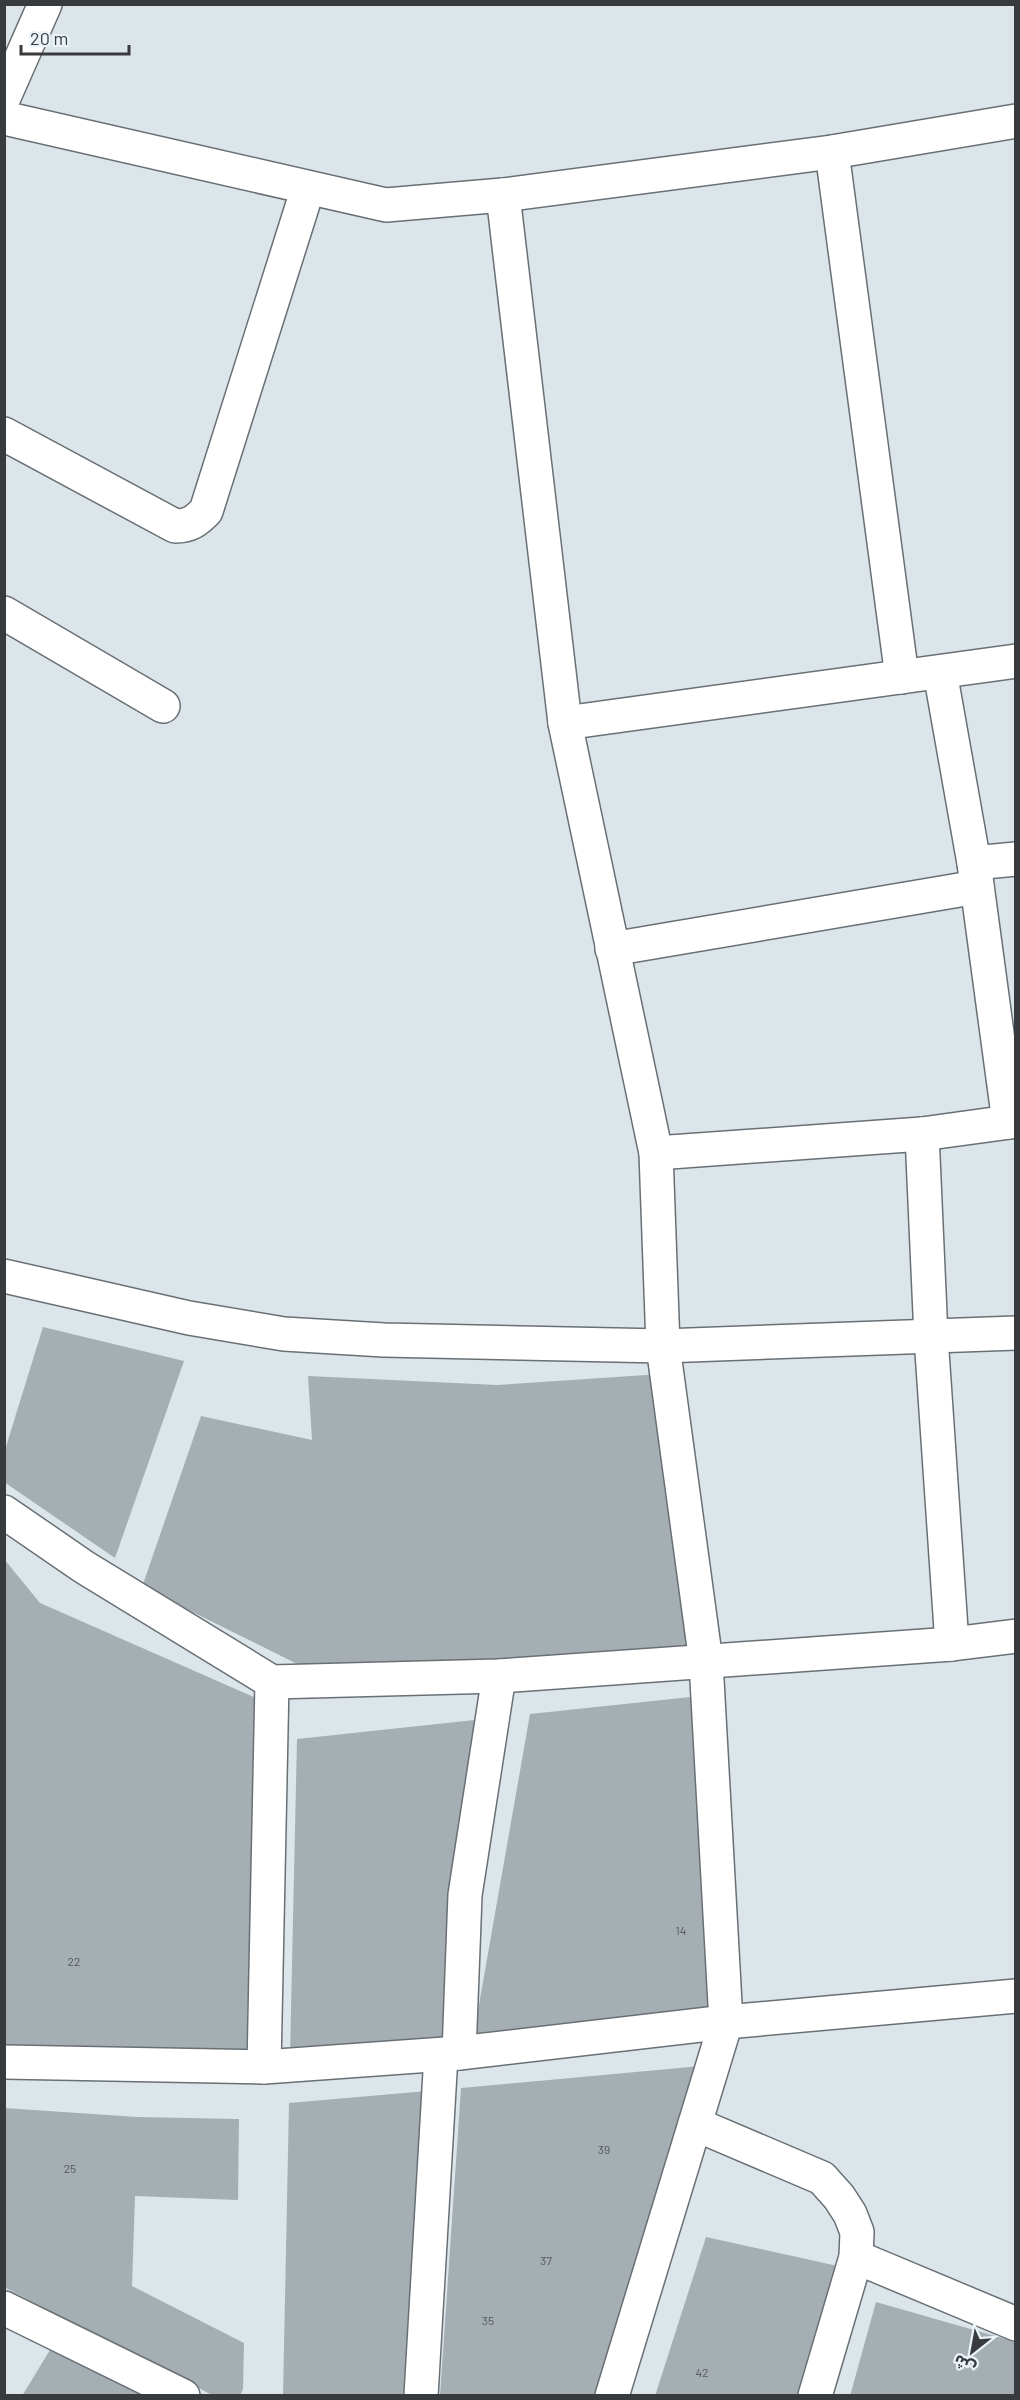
<svg xmlns="http://www.w3.org/2000/svg" width="1020" height="2400" font-family="Barlow,'Noto Sans Arabic',sans-serif">
  <style>
    .building { fill: #a5aeb2 }
    .lines { fill: none; stroke-linecap: round; stroke-linejoin: round }
    .minor-casing { stroke: #687075; stroke-width: 36 }
    .minor { stroke: #fff; stroke-width: 33 }
    .labels { text-anchor: middle; stroke-width: 5; stroke-linejoin: round; paint-order: stroke }
    .number-label { font-size: 12px; fill: #53585a }
  </style>
  <rect width="100%" height="100%" fill="#dce6ea"/>
  <!-- building -->
  <g class="building">
    <polygon points="43,1327 184,1361 115,1558 4,1482 4,1453"/>
    <polygon points="661,1374 696,1649 346,1688 142,1587 201,1416 312,1440 308,1376 497,1385"/>
    <polygon points="4,1559 40,1603 256,1698 246,2067 4,2050"/>
    <polygon points="700,1696 723,2021 473,2039 530,1714"/>
    <polygon points="484,1719 444,2045 290,2055 297,1739"/>
    <polygon points="701,2066 600,2396 440,2396 461,2088"/>
    <polygon points="427,2091 407,2396 283,2396 289,2103"/>
    <polygon points="4,2108 137,2117 239,2119 238,2200 135,2196 132,2286 244,2343 243,2389 240,2396 214,2396 4,2287"/>
    <polygon points="706,2237 851,2269 816,2396 655,2396"/>
    <polygon points="876,2302 1016,2342 1016,2396 850,2396"/>
    <polygon points="53,2345 154,2396 22,2396"/>
  </g>
  <g class="lines">
    <!-- minor casing -->
    <g class="minor-casing">
      <g id="minor">
        <polyline points="4,97 45,4"/>
        <polyline points="4,118 386,205 503,195 832,152 1016,121"/>
        <polyline points="832,152 902,677"/>
        <polyline points="503,195 565,723 656,1153 663,1346 706,1662 726,2022 612,2396"/>
        <path d="M4 434 175 526C190 526 196 521 206 511L308 188"/>
        <polyline points="4,613 163,706"/>
        <polyline points="940,672 974,863 1009,1122"/>
        <polyline points="565,723 1016,661"/>
        <polyline points="974,863 1016,859"/>
        <polyline points="612,949 977,887"/>
        <polyline points="922,1134 931,1337 952,1644"/>
        <polyline points="656,1153 922,1134 1016,1121"/>
        <polyline points="4,1276 189,1318 284,1334 384,1340 663,1346 1016,1333"/>
        <polyline points="4,1512 84,1567 272,1682 499,1676 952,1644 1016,1636"/>
        <polyline points="459,2053 465,1895 499,1676"/>
        <polyline points="4,2062 264,2067 459,2053 726,2022 1016,1996"/>
        <polyline points="264,2067 272,1682"/>
        <polyline points="695,2124 822,2178 839,2197 850,2214 857,2232 856,2257 815,2396"/>
        <polyline points="856,2257 1016,2324"/>
        <polyline points="4,2308 183,2396"/>
        <polyline points="421,2396 441,2055"/>
      </g>
    </g>
    <!-- minor -->
    <use href="#minor" class="minor"/>
  </g>
  <g class="labels">
    <!-- number labels -->
    <g class="number-label">
      <text x="681" y="1935">14</text>
      <text x="74" y="1966">22</text>
      <text x="604" y="2154">39</text>
      <text x="70" y="2173">25</text>
      <text x="546" y="2265">37</text>
      <text x="488" y="2325">35</text>
      <text x="702" y="2377">42</text>
    </g>
  </g>
  <!-- border -->
  <rect width="1020" height="2400" fill="none" stroke="#383b3d" stroke-width="12"/>
  <!-- north arrow -->
  <g transform="translate(972 2352) rotate(211)" stroke="#e9f3f8" stroke-width="4.5" paint-order="stroke">
  <path d="M0-4.5L10 22L0 15L-10 22Z" fill="#383b3d"/>
  <text y="-9" font-size="16" font-weight="bold" text-anchor="middle" fill="#383b3d">ش</text>
  </g>
  <!-- scale -->
  <path d="M21 45v9h108v-9" fill="none" stroke="#383b3d" stroke-width="3"/>
  <text x="30" y="45" font-size="18" fill="#383b3d" stroke="#e9f3f8" stroke-width="4.5" paint-order="stroke">20 m</text>
</svg>
